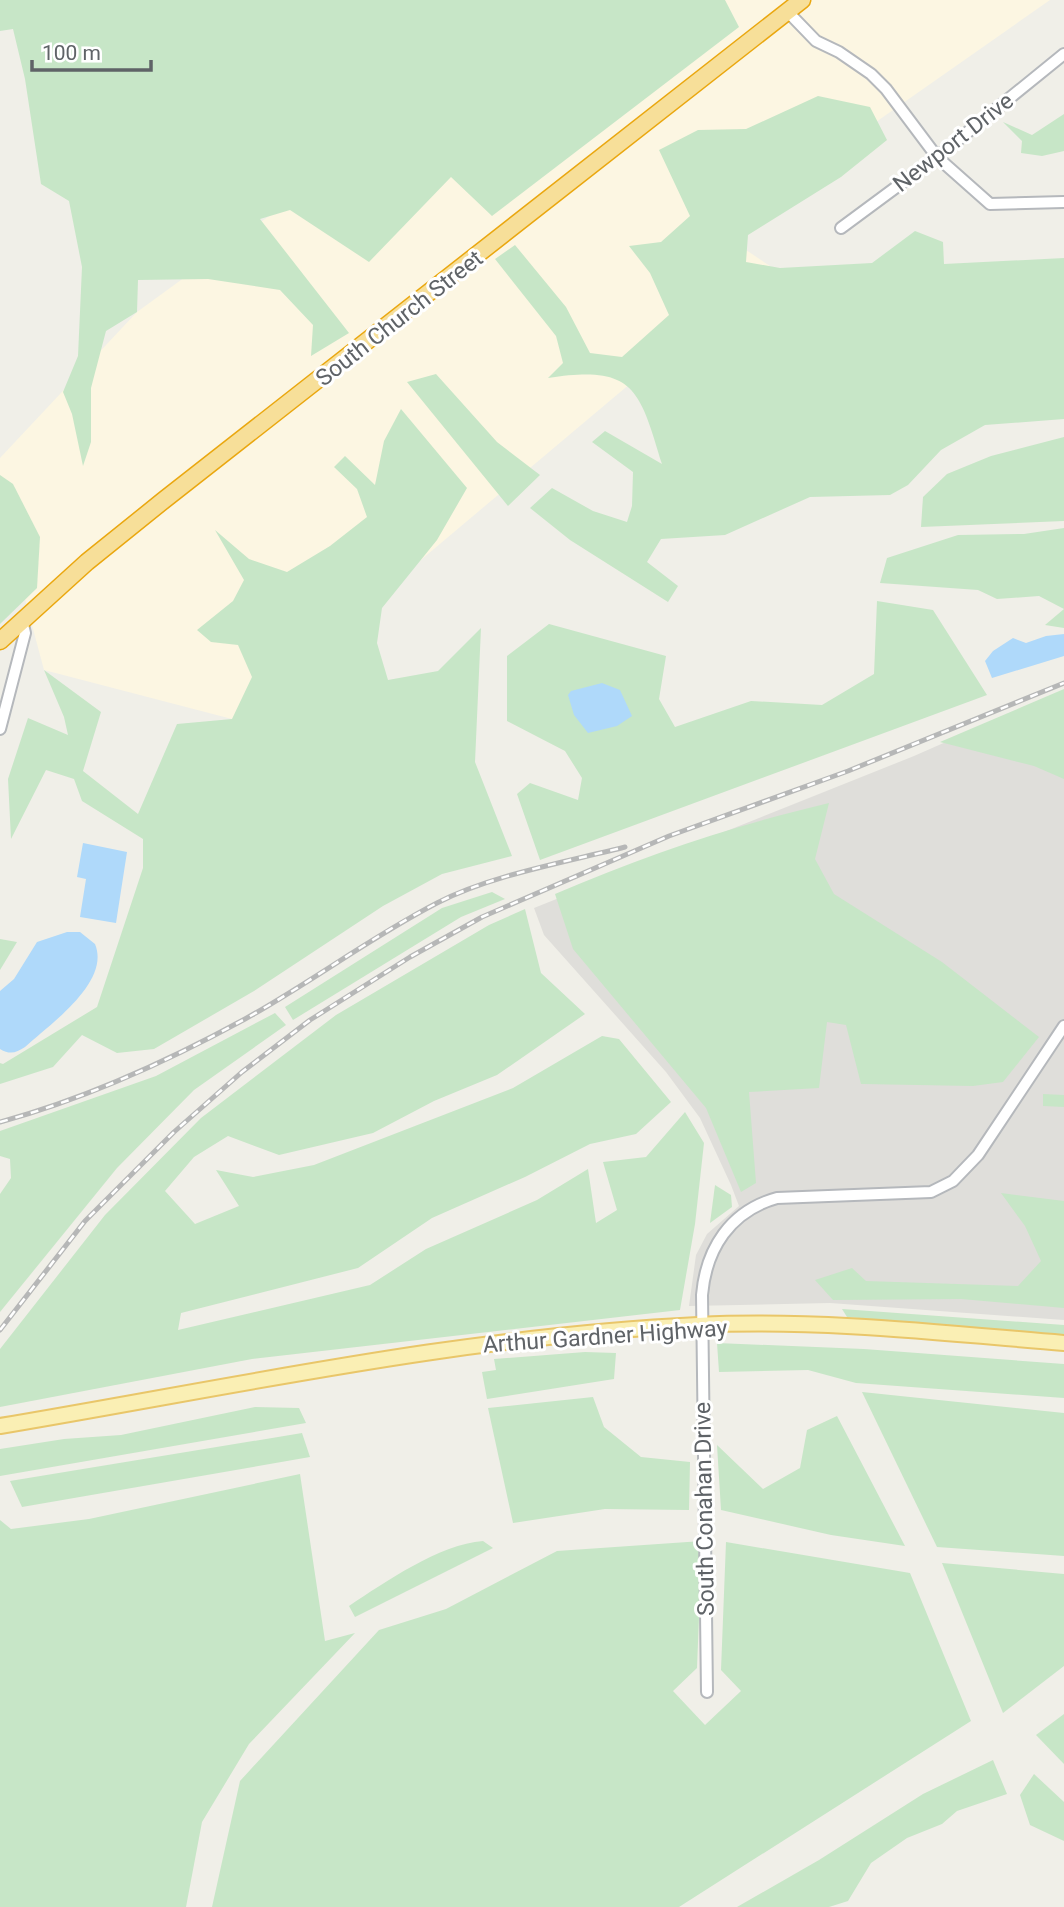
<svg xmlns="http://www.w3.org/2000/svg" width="1064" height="1907" font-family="Roboto,sans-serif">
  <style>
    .commercial { fill: #fcf6e2 }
    .industrial { fill: #dfdeda }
    .green { fill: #c7e6c7 }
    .water { fill: #afd9fa }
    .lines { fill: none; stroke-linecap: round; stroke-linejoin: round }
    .minor-casing { stroke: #b5b8bc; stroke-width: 14 }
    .major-casing { stroke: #e9c669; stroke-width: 18 }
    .highway-casing { stroke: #eaa70f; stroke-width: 19 }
    .minor { stroke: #fff; stroke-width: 10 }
    .major { stroke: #faefb4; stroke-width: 14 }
    .highway { stroke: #f7df99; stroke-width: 16 }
    .rail-casing { stroke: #b6b7b7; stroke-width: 5 }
    .rail { stroke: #fff; stroke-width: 2.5; stroke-dasharray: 8; stroke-linecap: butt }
    .labels { text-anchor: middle; stroke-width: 6; stroke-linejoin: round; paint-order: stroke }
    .street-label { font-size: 23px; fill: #5f6367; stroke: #fff }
  </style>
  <rect width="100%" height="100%" fill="#f0efe8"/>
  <!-- commercial -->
  <polygon class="commercial" points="566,0 1050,0 719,232 770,266 232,719 44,670 0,505 0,458 137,312"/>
  <!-- industrial -->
  <polygon class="industrial" points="1064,690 1064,1320 830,1303 689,1306 696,1255 707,1234 739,1206 731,1185 700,1118 666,1072 544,935 534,908 914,756"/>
  <!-- green -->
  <g class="green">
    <polygon points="0,0 725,0 739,27 492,216 451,177 369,262 290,210 260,219 349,333 311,356 313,325 280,290 208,279 138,280 137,312 106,331 91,388 91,442 83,466 72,414 63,392 78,356 82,267 69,201 41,184 25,79 13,29 0,31"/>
    <path d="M818 96 870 107 887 140 841 177 748 235 746 262 780 268 872 263 915 231 943 242 944 264 1064 258V419L985 425 941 450 908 485 890 495 810 497 725 535 661 539 647 562 678 586 668 602 570 540 530 508 552 488 593 511 627 522 632 506 633 472 592 442 605 431 662 464C639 388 634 365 548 378L563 363 556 336 495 259 515 245 566 307 590 353 622 357 669 315 650 273 629 246 661 242 690 216 659 150 698 130 746 129Z"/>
    <polygon points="1064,114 1064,151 1042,156 1021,153 1022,141 1003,122 1032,135"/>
    <polygon points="436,374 497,442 540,475 508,506 407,382"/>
    <polygon points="401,409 467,488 437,540 382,608 377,643 388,680 438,671 481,628 475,762 512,856 442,874 383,906 254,991 154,1049 117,1053 82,1035 53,1067 0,1084 0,1063 3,1064 97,1007 143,868 143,839 82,801 74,779 46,770 11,839 8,779 28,718 68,735 64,717 44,670 101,712 83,771 138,814 177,724 232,719 252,677 238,645 211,642 197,630 233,601 244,580 215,530 249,559 287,572 330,546 367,517 357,489 334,467 345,456 375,485 384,441"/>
    <polygon points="1064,437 1064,521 921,527 923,497 947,474 991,456"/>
    <polygon points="0,475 13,484 40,537 37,588 0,624"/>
    <polygon points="1064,528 1064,628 1045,625 1064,609 1039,596 997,599 978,590 880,583 887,558 958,535 1024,534"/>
    <polygon points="877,601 933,610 987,695 540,860 517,794 530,783 578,800 582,778 565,751 507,721 507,656 549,624 666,656 659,699 675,727 751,701 822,705 874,674"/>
    <polygon points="1064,689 1064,779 1034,766 940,742"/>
    <path d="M829 803 815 859 834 894 942 962 1039 1037 1003 1082 973 1086 861 1084 846 1025 827 1022 819 1088 749 1092 756 1183 741 1192 706 1108 573 949 555 894C647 855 732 826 829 803Z"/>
    <polygon points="492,892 505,899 461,917 293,1020 285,1007 442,908"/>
    <polygon points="525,909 541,973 585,1014 497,1075 434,1101 373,1133 279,1155 228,1136 194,1157 165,1191 195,1224 239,1206 216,1170 253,1177 314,1165 513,1088 602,1036 619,1039 671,1102 636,1134 590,1144 525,1177 432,1218 358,1268 181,1313 178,1330 370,1285 426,1249 537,1200 588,1169 596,1223 617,1210 603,1162 646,1157 685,1112 704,1143 695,1224 680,1310 252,1359 0,1407 0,1349 105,1215 201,1118 336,1015 489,925"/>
    <polygon points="0,939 17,942 0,970"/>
    <polygon points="275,1013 286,1025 194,1090 117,1168 0,1312 0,1194 11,1178 10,1159 0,1156 0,1131 156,1076"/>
    <polygon points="1043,1094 1064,1095 1064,1107 1043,1106"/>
    <polygon points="715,1185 731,1195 732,1207 710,1223"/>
    <polygon points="1001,1193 1064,1201 1064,1308 961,1299 833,1300 815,1280 852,1268 866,1281 1018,1286 1041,1261 1025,1226"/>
    <polygon points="842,1309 1064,1325 1064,1335 847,1317"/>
    <polygon points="717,1343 864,1349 1064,1364 1064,1398 856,1383 808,1370 719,1372"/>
    <polygon points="585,1352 616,1353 614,1379 487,1399 482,1372 496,1370 494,1359"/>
    <polygon points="862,1392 1064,1413 1064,1556 937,1547"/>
    <polygon points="593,1397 604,1427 641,1457 690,1462 689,1510 605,1509 513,1523 488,1408"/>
    <polygon points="255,1407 299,1408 306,1423 0,1476 0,1449 64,1439 121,1435"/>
    <polygon points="837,1416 905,1546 831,1535 721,1510 717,1445 763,1489 800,1468 807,1430"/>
    <polygon points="302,1433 310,1457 22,1507 10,1481"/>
    <polygon points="300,1474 325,1641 355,1633 249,1744 202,1822 186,1907 0,1907 0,1520 11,1529 89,1519"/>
    <path d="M483 1541 493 1548 355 1617 349 1606C385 1582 440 1544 483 1541Z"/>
    <polygon points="702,1541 697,1668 673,1691 705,1725 741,1691 721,1670 726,1542 910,1573 971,1721 679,1907 212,1907 240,1781 379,1630 446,1609 557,1551"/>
    <polygon points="942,1563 1064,1574 1064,1666 1003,1713"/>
    <polygon points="1064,1714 1064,1764 1036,1735"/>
    <polygon points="993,1760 1007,1794 957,1811 942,1824 907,1838 871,1863 848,1901 829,1907 737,1907 819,1860 923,1794"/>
    <polygon points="1034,1774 1064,1802 1064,1841 1030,1825 1020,1795"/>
  </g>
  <!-- water -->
  <g class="water">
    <polygon points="1064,634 1064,656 992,678 985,661 993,651 1013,638 1026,643 1046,636"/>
    <polygon points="602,683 620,690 632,716 617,726 588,733 574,715 568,695 571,691"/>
    <polygon points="83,843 127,852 116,923 80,917 86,879 77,877"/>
    <path d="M67 932H80L95 944C111 982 49 1025 25 1047 16 1053 10 1055 0 1049V991L14 979 37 942Z"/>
  </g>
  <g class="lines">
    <!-- minor casing -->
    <g class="minor-casing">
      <g id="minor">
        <polyline points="787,11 816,41 839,52 871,74 886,89 937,157 990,204 1064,202"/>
        <polyline points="841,228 937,157 1064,54"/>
        <polyline points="0,729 25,633 22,620"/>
        <path d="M707 1692 702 1295C706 1249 730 1211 777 1198L931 1192 953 1181 978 1155 1064 1026"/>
      </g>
    </g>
    <!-- major casing -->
    <g class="major-casing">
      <path id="major" d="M0 1426C232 1387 463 1336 698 1325 819 1319 943 1333 1064 1343"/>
    </g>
    <!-- highway casing -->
    <g class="highway-casing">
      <polyline id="highway" points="0,641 87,562 164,500 802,0"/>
    </g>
    <!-- minor -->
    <use href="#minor" class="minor"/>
    <!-- major -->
    <use href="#major" class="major"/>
    <!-- highway -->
    <use href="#highway" class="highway"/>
    <!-- rail casing -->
    <g class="rail-casing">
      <g id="rail">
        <path d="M0 1122C85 1099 168 1061 245 1019 310 983 371 937 437 903 491 875 566 862 625 847"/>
        <polyline points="0,1330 85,1221 174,1132 242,1072 310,1020 410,957 482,917 669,836 848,771 1064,683"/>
      </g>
    </g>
    <!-- rail -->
    <use href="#rail" class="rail"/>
  </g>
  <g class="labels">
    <!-- street labels -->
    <g class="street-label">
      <text transform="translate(953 142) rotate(-38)" y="8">Newport Drive</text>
      <text transform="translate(399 318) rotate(-38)" y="8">South Church Street</text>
      <text transform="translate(605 1336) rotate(-4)" y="8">Arthur Gardner Highway</text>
      <text transform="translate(704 1509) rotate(-91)" y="8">South Conahan Drive</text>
    </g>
  </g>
  <!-- scale -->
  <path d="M32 60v10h119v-10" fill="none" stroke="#5f6367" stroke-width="3.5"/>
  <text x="42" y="60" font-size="21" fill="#5f6367" stroke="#ffffff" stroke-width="5" paint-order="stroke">100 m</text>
</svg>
